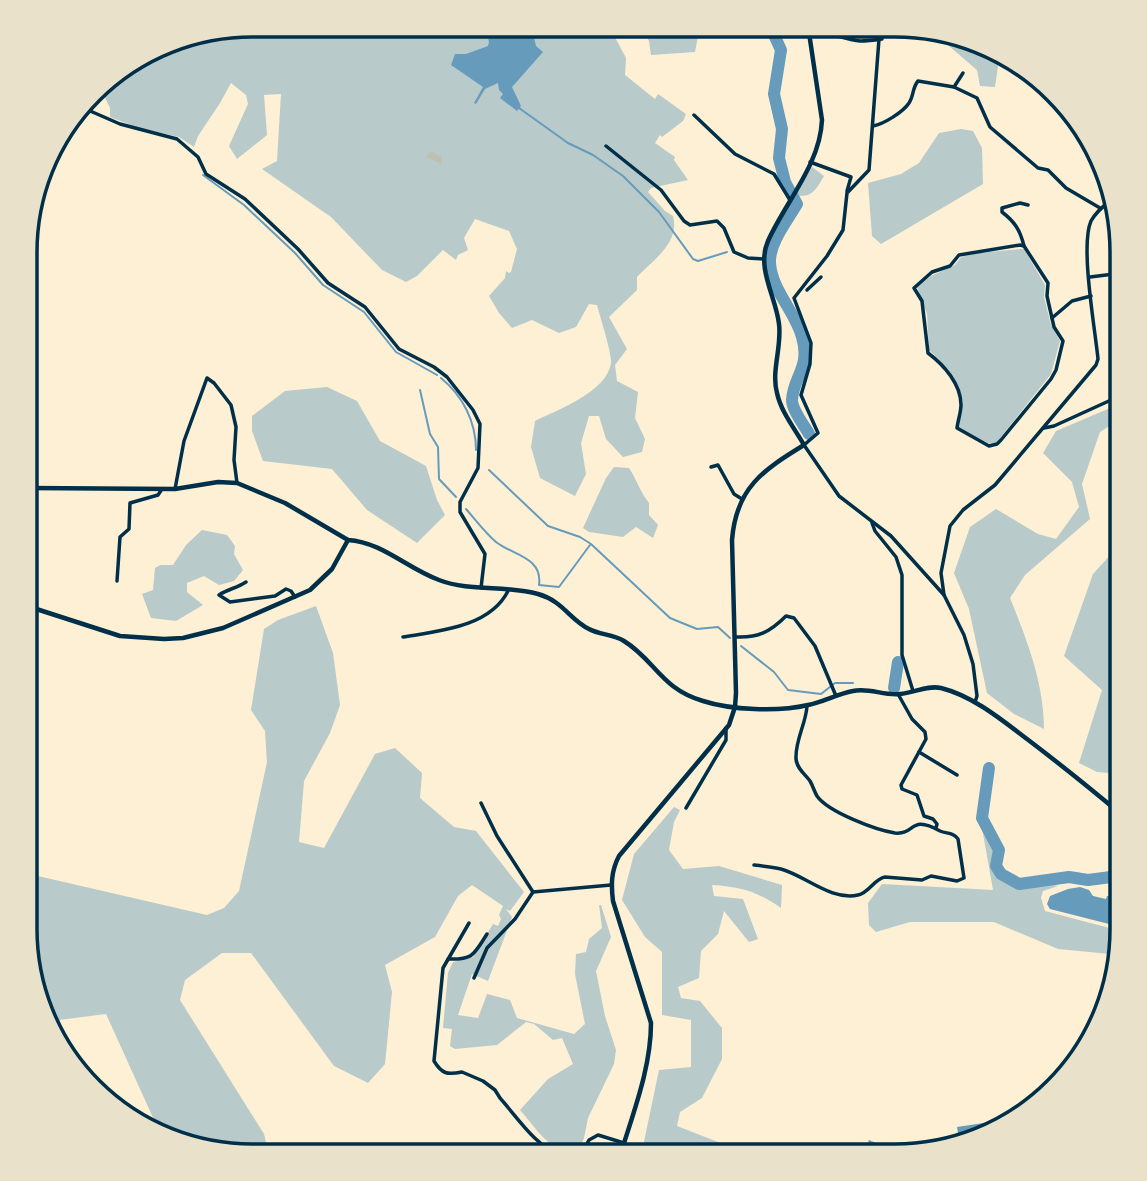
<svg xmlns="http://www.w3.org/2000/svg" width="1147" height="1181" font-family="Figtree,sans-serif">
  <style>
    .green { fill: #b9caca }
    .water { fill: #669bbc }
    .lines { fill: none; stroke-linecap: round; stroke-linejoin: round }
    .stream { stroke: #669bbc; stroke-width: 2 }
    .river { stroke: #669bbc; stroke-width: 12 }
    .building { fill: #bec0b2 }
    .minor { stroke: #003049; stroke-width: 3.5 }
    .tertiary { stroke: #003049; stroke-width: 4.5 }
    .rim { fill: none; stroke: #003049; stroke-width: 3.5 }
  </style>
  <rect width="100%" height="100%" fill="#fdf0d5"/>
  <!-- green -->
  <g class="green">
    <path d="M251 25 609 26 626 58 625 75 655 99 658 94 686 114 683 121 662 137 660 135 655 143 675 157 674 160 688 180 651 188 648 192 665 211 673 216C680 243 654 259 637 277V290L609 317 627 349 615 365 617 381 638 392 635 418 645 439 642 452 623 457 606 439 599 416H589L581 443 586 474 575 496 540 478 531 447 535 421C557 410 607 392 611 363 612 353 600 317 597 305L589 304 576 327 559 333 532 320 512 328 499 313 489 296 505 278 506 271 509 273 511 272 517 249 509 231 475 219 464 238 468 250 458 255 456 260 443 250 417 276 406 282 382 270 331 217 262 169 277 161 281 94 264 95 267 135 237 159 229 146 248 104 246 95 231 83 220 103 198 136 194 147 179 137 136 127 110 117V108L99 85 102 81 178 37Z"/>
    <polygon points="640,26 700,26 695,52 651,55 649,41"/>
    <polygon points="949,35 1000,52 995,87 980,86 977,70 949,46"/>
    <polygon points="961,129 973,131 982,148 983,184 881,244 872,236 868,183 901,174 919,163 939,133"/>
    <path d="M812 167 824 176C817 188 812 199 796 195Z"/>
    <path d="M1020 249H1024L1045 285 1044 297 1051 325 1060 341 1051 374 997 442 994 444 988 443 959 428C959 419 963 409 962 400 960 378 944 364 929 350L927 314 917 287 931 276 955 265 961 257 978 253Z"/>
    <polygon points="327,387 357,401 380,441 426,466 437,500 445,515 417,543 367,510 332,469 263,461 252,431 252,416 285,391"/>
    <path d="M1122 403V418L1100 432 1082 484 1090 519 1025 575 1010 598C1027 640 1044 683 1044 729L1014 714 987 693 969 609 954 573 970 527 996 509 1038 534 1056 539 1079 507 1072 482 1043 453 1056 431Z"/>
    <path d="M614 467 629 468C637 480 640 492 649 503V515L658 525 653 538 636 527 623 537 589 532 583 528 606 478Z"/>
    <polygon points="202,530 227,535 235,546 234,554 243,570 234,581 219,585 204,576 187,583 187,592 203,605 176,621 151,618 142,594 153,590 155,568 160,565 173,565 186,545"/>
    <polygon points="1122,542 1122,774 1097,772 1079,763 1102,690 1064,656 1093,574"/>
    <path d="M316 606 333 653 340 705 330 733 304 781 299 842 324 848 375 754 395 748 422 773 420 798 454 827 476 831 524 892 510 911 506 909 512 917 488 981 472 974 458 1015 478 1018 487 994 510 1000 517 1018 574 1034 585 1024 575 974 576 954 586 952 589 939 602 928 599 905H601L611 937 596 971 605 1016 616 1050 614 1064 588 1118 584 1138 579 1150C554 1160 534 1125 520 1110L548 1079 573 1064 562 1038 553 1040 534 1024 526 1022 497 1045 455 1049 450 1046 452 1029 443 1028 448 973 453 962 473 957 493 924 498 926 501 919 499 915 503 906 472 885 458 896 435 937 385 965 392 992 385 1064 368 1083 334 1066 251 953H222L185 980 180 1000 264 1134 267 1147 273 1156H237L160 1133 106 1014 51 1021 25 944V873L207 915 224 908 239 891 267 762 265 731 251 710 264 629 278 620Z"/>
    <path d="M674 807 680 810 674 822 669 850 683 869 719 866 782 885 781 908C756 891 742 887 712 885L714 896 743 899 758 939 749 942 724 911 718 934 701 951 699 978 678 987 681 998 700 1001 722 1028V1059L702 1098 680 1112 677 1126 754 1156H641L659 1070 691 1067V1020L662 1015V952L645 937 622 900 634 854Z"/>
    <path d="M987 824 1007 879C1024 884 1041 882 1058 886L1043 891 1041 898 1045 911 1117 930 1122 909V944L1118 958 1110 954 1058 949 994 922H910L876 932 869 925 868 903 882 884 993 890 982 828Z"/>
  </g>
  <!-- water -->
  <g class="water">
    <polygon points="485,25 531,25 536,46 543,52 512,87 521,106 517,111 500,98 503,94 499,90 498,83 485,89 476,104 474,103 483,87 451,65 455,54 466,54 488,46 489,42"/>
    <polygon points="1080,887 1089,890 1093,896 1106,899 1107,896 1109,896 1117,908 1115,917 1109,924 1050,909 1047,904 1050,896 1068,889"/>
    <polygon points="1023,1117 1022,1118 959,1139 957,1127"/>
    <polygon points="869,1140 886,1147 888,1144 903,1151 901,1156 862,1156"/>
  </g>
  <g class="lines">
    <!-- stream -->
    <g class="stream">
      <polyline points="519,108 568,143 593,155 623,176 659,212 693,259 698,261 727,252"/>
      <polyline points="203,175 244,205 295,253 323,285 364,312 396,352 437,375"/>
      <path d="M441 378C463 396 476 422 476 450"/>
      <polyline points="420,390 430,434 438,447 439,479 456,497"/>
      <polyline points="489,470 548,526 580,537 591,544 670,618 697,629 718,627 730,638"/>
      <path d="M466 509C475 519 485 533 496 542 512 555 543 557 539 585L559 587 590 545"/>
      <polyline points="741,646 774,672 788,690 821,694 835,683 853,683"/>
    </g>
    <!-- river -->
    <g class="river">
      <path d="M770 26 781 50 774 94 782 129 779 158 785 182 797 204C787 221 769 243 770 263 772 291 795 311 802 337 811 367 793 377 792 400 792 410 804 425 809 434"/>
      <polyline points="894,688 898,662"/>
      <polyline points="989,768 982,818 999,850 996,866 1001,874 1019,884 1069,877 1088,880 1111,877 1122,885"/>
    </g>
  </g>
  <!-- building -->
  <polygon class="building" points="431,151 442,157 441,164 426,157"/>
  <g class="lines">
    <!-- minor -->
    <g class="minor">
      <path d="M809 34C827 30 842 39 860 41 867 41 875 40 882 39V26"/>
      <polyline points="879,39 869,170 847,193 843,230 827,256 794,298 811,343 810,364 801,395 818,433 804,445 839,496 891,536 944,595 964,635 973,664 977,696 975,702"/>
      <polyline points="954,87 963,73"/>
      <polyline points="81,107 120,124 177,139 198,157 206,174 245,199 298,249 328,283 365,307 399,349 434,367 447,377 473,410 480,424 478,468 460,502 460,512 485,554 481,588"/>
      <polyline points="694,115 735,154 774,174 790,200"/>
      <path d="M873 126C884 124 903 112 909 103 914 96 912 88 918 81L954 87 977 98 990 127 1038 168 1048 170 1066 188 1100 208"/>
      <polyline points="606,146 661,190 684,221 690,225 717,221 724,228 734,252 748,258 764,259"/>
      <polyline points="810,162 851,177 847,191"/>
      <path d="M1020 245 1024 246 1048 283 1047 296 1054 327 1063 341 1056 370 1051 379 1001 440 997 444 989 446 957 428C958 420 961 412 961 405 961 384 944 365 928 353L922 301 914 288 932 272 950 266 959 255Z"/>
      <path d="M1024 246C1020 230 1015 222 1002 212V208L1020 203 1028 205"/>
      <polyline points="1090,277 1122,273"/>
      <polyline points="807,290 821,277"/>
      <polyline points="1052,318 1072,301 1091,296"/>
      <polyline points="1044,428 1054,426 1122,395"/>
      <polyline points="711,467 718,465 734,494 742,499"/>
      <polyline points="175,489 184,441 207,378 214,383 231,405 236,427 234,460 237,483"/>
      <polyline points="872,523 875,531 896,557 902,575 902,655 913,691"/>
      <polyline points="1112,579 1122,555"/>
      <polyline points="117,581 120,537 129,529 130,503 158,495 162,489"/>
      <path d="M246 582C237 588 228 589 219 595L230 602 275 596 286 589 291 591 295 597"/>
      <path d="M944 595 941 573 950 526 963 510 995 485 1096 365 1098 359C1095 328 1080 246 1091 221 1096 212 1102 207 1110 201"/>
      <path d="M403 637C439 631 490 627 508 591"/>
      <path d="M736 637C758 638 770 632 786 616L794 618 815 646 836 696"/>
      <polyline points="898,694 912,719 925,732 926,739 901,785 902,789 917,795 924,816 933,819 937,824 936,828"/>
      <polyline points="919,752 957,775"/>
      <polyline points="481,803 497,836 533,892 611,885"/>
      <polyline points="686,808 726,740 726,728"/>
      <path d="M754 865C763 866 772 867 781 869 806 876 831 901 858 895 869 893 874 879 885 877L922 880 931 876 957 881 964 878 958 839C953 832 947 834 940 831 909 814 916 835 895 833 876 830 828 812 817 796 814 791 813 786 810 781 805 774 797 769 796 759 795 740 806 724 807 706"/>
      <path d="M469 923 443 968 434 1061C442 1074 447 1075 462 1072L483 1081 495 1090 500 1098C517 1117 537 1148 562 1156"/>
      <path d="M448 959C474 960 474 954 487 934"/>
      <polyline points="474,978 487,948 515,919 533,892"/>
      <polyline points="580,1156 589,1140 598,1135 624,1143"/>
    </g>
    <!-- tertiary -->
    <g class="tertiary">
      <path d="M27 488 175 489 218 482 237 483 285 503 348 540C382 542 408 569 439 580 470 592 506 585 538 594 563 601 570 620 589 629 600 635 613 634 624 641 655 660 661 689 703 701 731 710 778 712 808 705 823 702 837 694 853 691 868 687 884 696 900 694 914 693 927 685 941 688 973 696 1002 720 1027 739 1060 764 1091 789 1122 815"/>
      <polyline points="27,606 120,636 164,639 183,638 223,628 310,590 332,569 348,540"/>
      <path d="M620 1156C633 1113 651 1068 651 1023L613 901C611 885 611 871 619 856L729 725 735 707 736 693 732 540C736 488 763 470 804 445 795 429 781 412 777 393 771 371 782 347 779 324 776 297 756 268 768 241 786 201 820 165 822 120L808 26"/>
    </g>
  </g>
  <!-- crop -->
  <path d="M0 0H1147V1181H0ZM252 37H895A215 215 0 0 1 1110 252V929A215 215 0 0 1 895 1144H252A215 215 0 0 1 37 929V252A215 215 0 0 1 252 37Z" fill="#e9e1ca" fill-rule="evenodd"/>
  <path class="rim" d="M252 37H895A215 215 0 0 1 1110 252V929A215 215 0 0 1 895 1144H252A215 215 0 0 1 37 929V252A215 215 0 0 1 252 37Z"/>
</svg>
